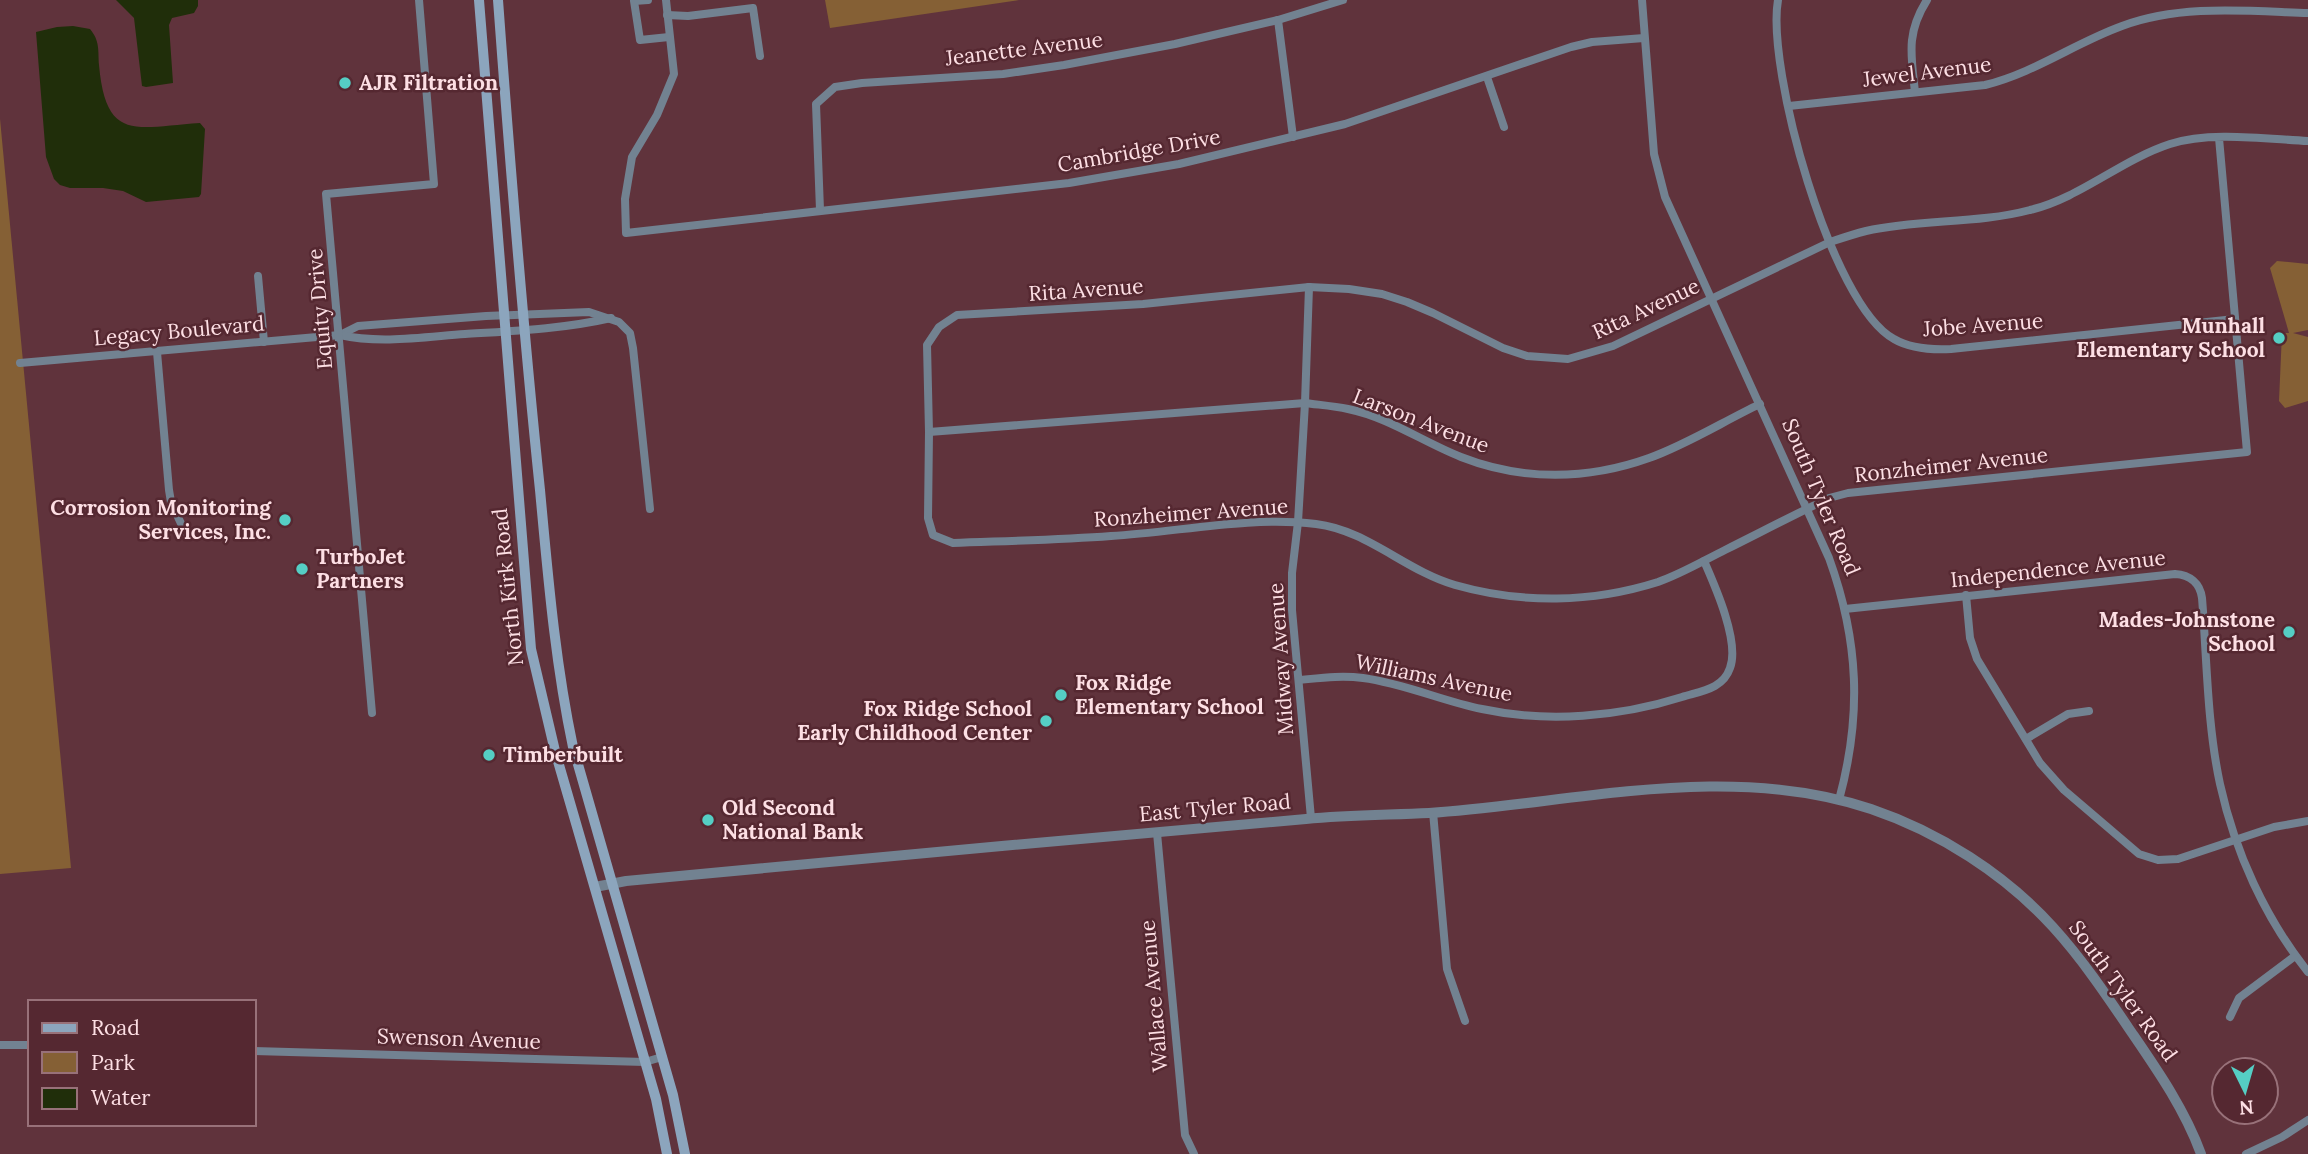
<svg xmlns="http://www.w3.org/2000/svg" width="2308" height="1154" font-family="Lora,serif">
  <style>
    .green { fill: #856035 }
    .water { fill: #202e0a }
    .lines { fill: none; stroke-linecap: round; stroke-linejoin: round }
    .minor { stroke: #728291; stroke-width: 8 }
    .tertiary { stroke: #728291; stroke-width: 10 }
    .secondary { stroke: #8ca5bd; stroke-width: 10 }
    .poi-dot { fill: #55cec4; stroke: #552831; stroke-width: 2.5 }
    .labels { text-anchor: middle; stroke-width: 5; stroke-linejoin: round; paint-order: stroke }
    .street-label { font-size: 21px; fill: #fddfe4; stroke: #552831 }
    .poi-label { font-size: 21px; font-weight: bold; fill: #fddfe4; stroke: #552831; text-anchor: start }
  </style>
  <rect width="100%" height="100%" fill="#60333c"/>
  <!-- green -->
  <g class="green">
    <polygon points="825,0 1019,0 830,28"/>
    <polygon points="0,119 71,868 0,874"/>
    <polygon points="2277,261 2308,264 2308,330 2293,333 2308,337 2308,401 2285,408 2279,401 2282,333 2289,333 2270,268"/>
  </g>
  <!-- water -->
  <g class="water">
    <polygon points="116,0 198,0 198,6 194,13 172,18 169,25 173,83 146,87 142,86 134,18"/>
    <path d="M73 26 90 29C100 41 98 50 99 65 106 143 136 127 200 123L205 129 201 194 199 197 146 202 123 191 103 188H70L60 185 54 179 46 157 36 32 57 27Z"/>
  </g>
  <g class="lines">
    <!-- minor -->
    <g class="minor">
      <polyline points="648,0 634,1 640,40 669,37"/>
      <polyline points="666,0 674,74 657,115 632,157 625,199 626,233 1069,183 1179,164 1345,124 1571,47 1592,42 1644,38"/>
      <path d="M1642 0 1654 154 1665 197 1829 558C1859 641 1862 715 1839 800"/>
      <path d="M1778 0C1766 68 1831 305 1894 339 1911 349 1931 350 1951 349L2235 319"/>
      <polyline points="667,15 688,16 753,8 760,56"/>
      <polyline points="1278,20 1293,137"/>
      <polyline points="1487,77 1504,127"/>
      <path d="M1915 92C1911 55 1906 33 1927 0"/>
      <path d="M1789 106 1985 85C2034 73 2075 43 2122 26 2180 4 2247 11 2308 13"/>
      <path d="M2219 138 2247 452 1848 493 1829 498C1794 515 1759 533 1725 550 1703 561 1681 574 1658 582 1592 603 1522 604 1455 585 1406 571 1367 530 1316 524 1248 516 1179 532 1111 536 1058 540 1005 541 953 543L933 535 928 518 929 432 927 345 939 327 957 315 1143 304 1309 287 1349 289 1382 294 1407 302 1433 313 1503 348 1527 356 1568 359 1613 346 1830 242C1842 238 1854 234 1866 231 1920 219 1977 224 2030 210 2080 198 2121 160 2170 144 2210 131 2266 139 2308 141"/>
      <polyline points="820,210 816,104 835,87 862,83 1003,74 1064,65 1175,44 1278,20 1343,0"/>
      <polyline points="258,276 264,342"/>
      <polyline points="1309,287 1305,403 1298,522 1292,573 1292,610 1311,818"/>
      <polyline points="340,335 358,326 486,316 589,312 619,322 630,333 633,348 650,509"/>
      <polyline points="157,352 169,490 171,502 185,532"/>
      <path d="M20 363 340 335C380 344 424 337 465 334 513 331 563 329 611 318"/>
      <path d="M929 432 1305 403C1320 405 1334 406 1348 409 1388 417 1423 442 1461 457 1522 481 1588 480 1649 458 1686 445 1724 421 1760 404"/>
      <polyline points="1966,595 1970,638 1977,659 2040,763 2064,790 2139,854 2158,860 2178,859 2274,827 2308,821"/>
      <path d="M1845 609 2175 574C2190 575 2200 583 2202 598 2207 659 2207 724 2220 784 2235 852 2265 918 2308 972"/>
      <path d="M1299 680C1320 678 1341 675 1363 678 1403 683 1442 701 1482 709 1547 723 1619 717 1682 697 1701 691 1723 689 1730 668 1740 642 1715 586 1704 561"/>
      <polyline points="372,713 326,194 434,184 419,0"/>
      <polyline points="2026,739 2068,714 2089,711"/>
      <polyline points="1433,812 1447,969 1465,1021"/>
      <polyline points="1157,833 1185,1135 1194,1154"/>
      <polyline points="2230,1017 2239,998 2295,956"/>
      <polyline points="0,1045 30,1045"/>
      <polyline points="254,1051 645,1062 662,1057"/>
      <polyline points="2246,1154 2282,1137 2308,1120"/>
    </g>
    <!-- tertiary -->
    <path class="tertiary" d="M595 887 626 881C853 860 1079 838 1306 819 1347 815 1388 815 1429 813 1577 803 1726 761 1871 809 1939 832 2005 874 2053 927 2083 960 2107 996 2132 1033 2158 1071 2185 1110 2201 1154"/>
    <!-- secondary -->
    <g class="secondary">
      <polyline points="479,0 531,649 555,751 656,1099 667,1154"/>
      <path d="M498 0C510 164 523 327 540 490 548 576 555 662 573 747L673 1095 685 1154"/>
    </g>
  </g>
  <!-- markers -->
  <g class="poi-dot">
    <circle cx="345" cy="83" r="7"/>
    <circle cx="2279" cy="338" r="7"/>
    <circle cx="285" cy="520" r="7"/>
    <circle cx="302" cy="569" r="7"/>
    <circle cx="2289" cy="632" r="7"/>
    <circle cx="1061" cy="695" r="7"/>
    <circle cx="1046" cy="721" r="7"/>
    <circle cx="489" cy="755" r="7"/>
    <circle cx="708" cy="820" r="7"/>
  </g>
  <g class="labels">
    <!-- street labels -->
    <g class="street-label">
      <text transform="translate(1024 49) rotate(-7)" y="7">Jeanette Avenue</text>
      <text transform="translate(1927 72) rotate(-7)" y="7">Jewel Avenue</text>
      <text transform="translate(1139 151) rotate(-10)" y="7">Cambridge Drive</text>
      <text transform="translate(1086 290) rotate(-4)" y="7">Rita Avenue</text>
      <text transform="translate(320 309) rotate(-95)" y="7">Equity Drive</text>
      <text transform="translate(1646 309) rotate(-25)" y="7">Rita Avenue</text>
      <text transform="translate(1983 325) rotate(-4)" y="7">Jobe Avenue</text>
      <text transform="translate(179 331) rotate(-5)" y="7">Legacy Boulevard</text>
      <text transform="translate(1421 421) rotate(21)" y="7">Larson Avenue</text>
      <text transform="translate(1951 465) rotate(-6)" y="7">Ronzheimer Avenue</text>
      <text transform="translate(1821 497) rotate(67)" y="7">South Tyler Road</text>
      <text transform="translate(1191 513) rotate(-4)" y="7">Ronzheimer Avenue</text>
      <text transform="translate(2058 569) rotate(-6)" y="7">Independence Avenue</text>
      <text transform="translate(508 587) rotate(-96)" y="7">North Kirk Road</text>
      <text transform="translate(1281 659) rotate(-94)" y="7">Midway Avenue</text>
      <text transform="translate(1434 678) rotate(12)" y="7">Williams Avenue</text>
      <text transform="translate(1215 808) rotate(-5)" y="7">East Tyler Road</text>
      <text transform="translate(2123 991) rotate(54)" y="7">South Tyler Road</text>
      <text transform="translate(1154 996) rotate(-95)" y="7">Wallace Avenue</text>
      <text transform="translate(459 1039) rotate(2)" y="7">Swenson Avenue</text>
    </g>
    <!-- poi labels -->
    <g class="poi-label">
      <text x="359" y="90">AJR Filtration</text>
      <text x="2265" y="333" text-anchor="end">Munhall<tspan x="2265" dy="24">Elementary School</tspan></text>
      <text x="271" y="515" text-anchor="end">Corrosion Monitoring<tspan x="271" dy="24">Services, Inc.</tspan></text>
      <text x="316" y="564">TurboJet<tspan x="316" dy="24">Partners</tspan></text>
      <text x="2275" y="627" text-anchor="end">Mades-Johnstone<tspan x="2275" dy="24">School</tspan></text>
      <text x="1075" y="690">Fox Ridge<tspan x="1075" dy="24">Elementary School</tspan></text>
      <text x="1032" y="716" text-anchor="end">Fox Ridge School<tspan x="1032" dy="24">Early Childhood Center</tspan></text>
      <text x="503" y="762">Timberbuilt</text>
      <text x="722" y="815">Old Second<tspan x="722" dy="24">National Bank</tspan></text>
    </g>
  </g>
  <!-- legend -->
  <rect x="28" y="1000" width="228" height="126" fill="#552831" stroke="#987179" stroke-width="2"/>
  <rect x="42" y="1023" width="35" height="10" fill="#8ca5bd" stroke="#987179" stroke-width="2"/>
  <text x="91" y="1035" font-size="21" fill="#fddfe4">Road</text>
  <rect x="42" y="1052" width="35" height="21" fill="#856035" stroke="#987179" stroke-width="2"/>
  <text x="91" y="1070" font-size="21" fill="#fddfe4">Park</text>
  <rect x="42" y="1088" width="35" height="21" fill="#202e0a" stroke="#987179" stroke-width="2"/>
  <text x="91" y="1105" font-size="21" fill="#fddfe4">Water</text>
  <!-- north arrow -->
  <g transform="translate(2245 1091) rotate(175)"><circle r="33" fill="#552831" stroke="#987179" stroke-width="2"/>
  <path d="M0-5L12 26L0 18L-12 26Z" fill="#55cec4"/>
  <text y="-10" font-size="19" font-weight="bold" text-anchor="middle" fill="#fddfe4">N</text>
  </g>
</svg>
